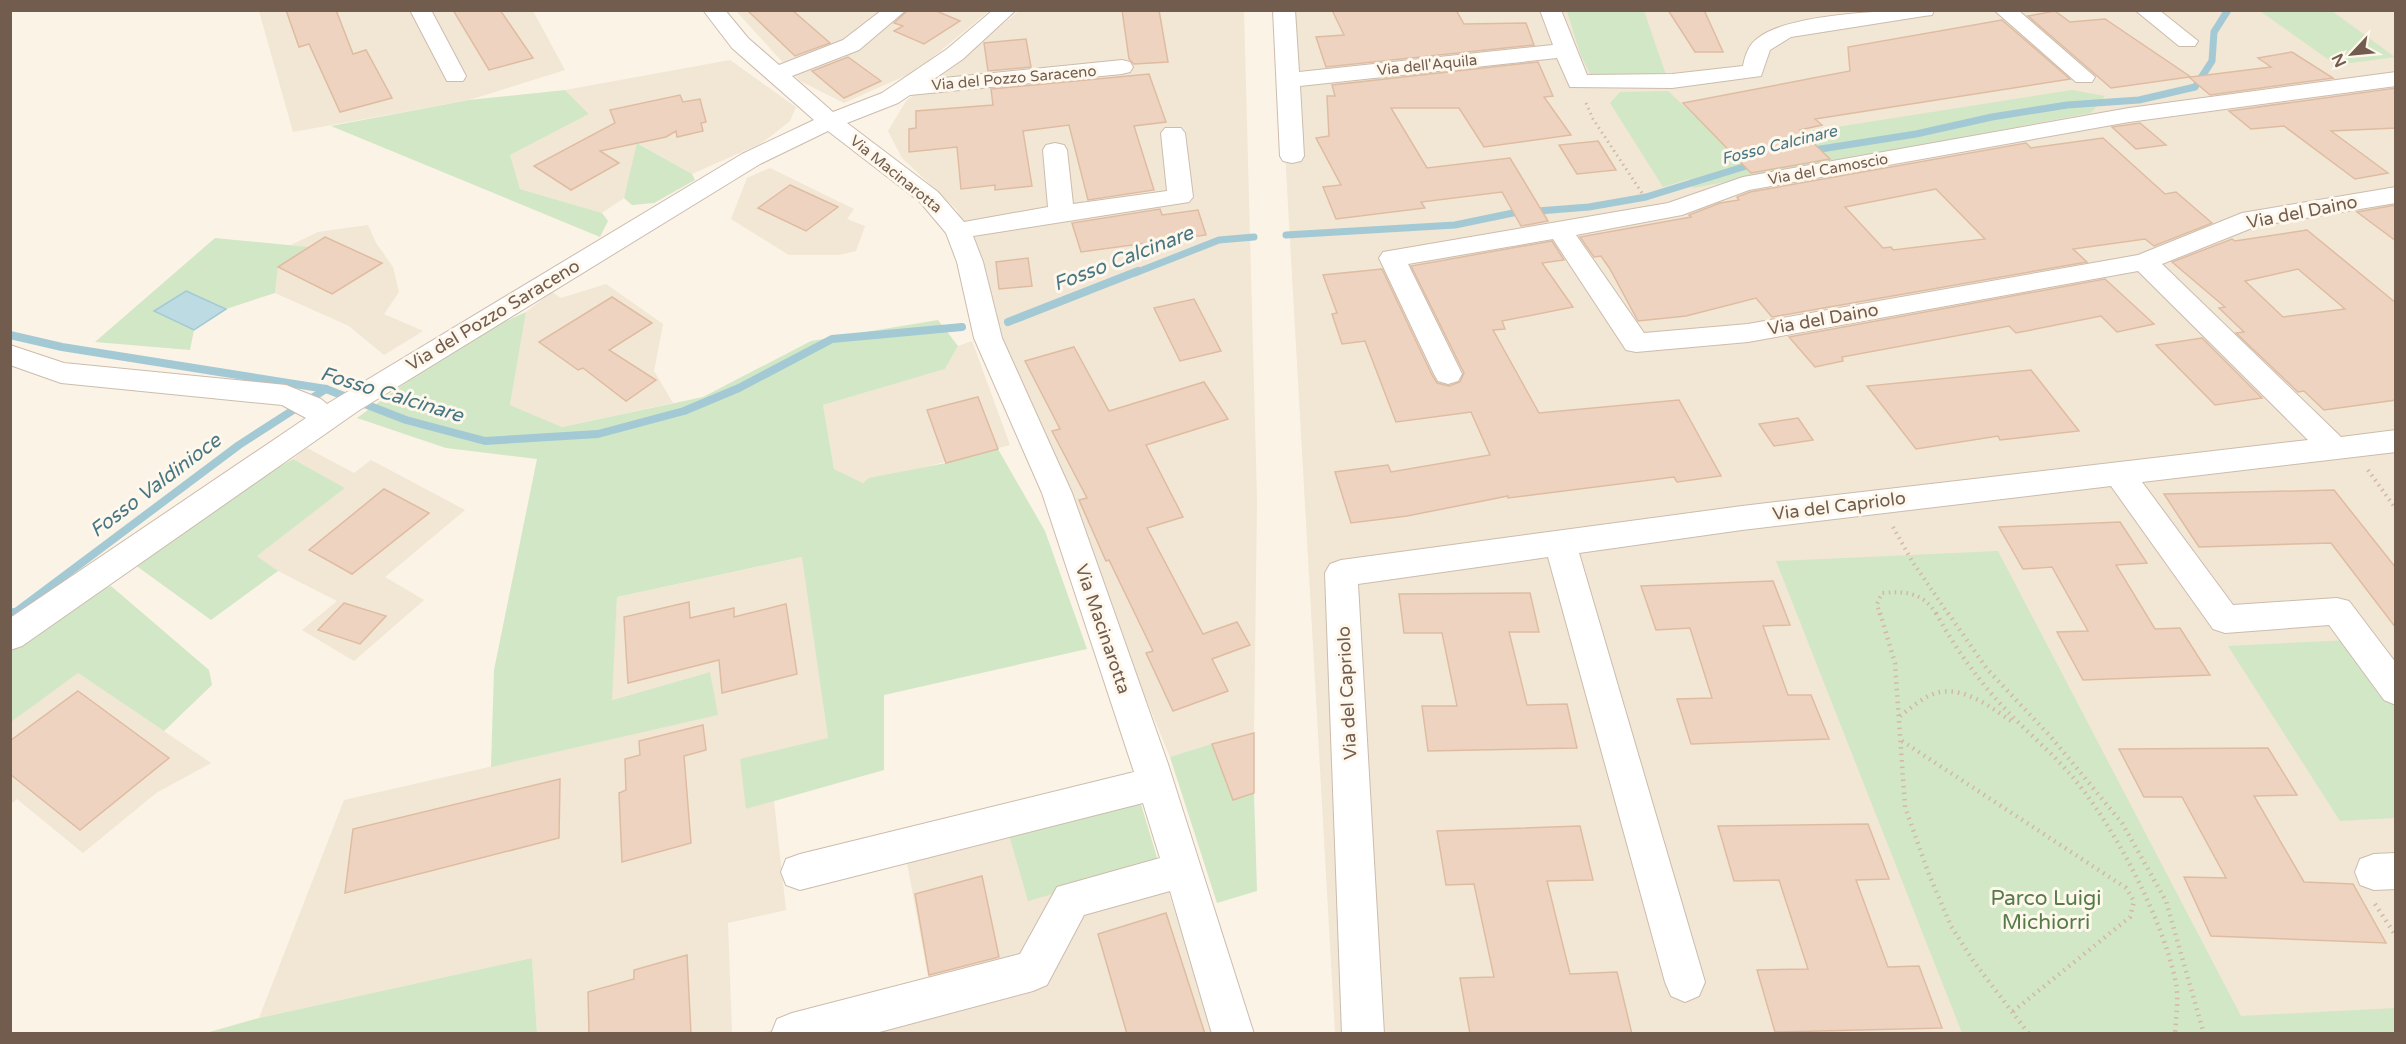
<svg xmlns="http://www.w3.org/2000/svg" width="2406" height="1044" font-family="'Varela Round',sans-serif">
  <style>
    .residential { fill: #f2e6d5 }
    .green { fill: #d2e7c5 }
    .water { fill: #bcdbe3; stroke: #a3cad4; stroke-width: 1.5 }
    .lines { fill: none; stroke-linecap: round; stroke-linejoin: round }
    .stream-far2 { stroke: #a3cad4; stroke-width: 7 }
    .stream-far1 { stroke: #a3cad4; stroke-width: 8 }
    .stream { stroke: #a3cad4; stroke-width: 10 }
    .building { fill: #eed4c0; stroke: #dfbca1; stroke-width: 1.5; fill-rule: evenodd }
    .minor-casing { stroke: #ccbcad; stroke-width: 2 }
    .path-far2 { stroke: #d3b8a3; stroke-width: 3; stroke-dasharray: 1.5 4; stroke-linecap: butt }
    .path-far1 { stroke: #d3b8a3; stroke-width: 4; stroke-dasharray: 1.5 4.5; stroke-linecap: butt }
    .path { stroke: #d3b8a3; stroke-width: 4.5; stroke-dasharray: 1.5 5; stroke-linecap: butt }
    .minor { fill: #fff; fill-rule: evenodd }
    .labels { text-anchor: middle; stroke-width: 6; stroke-linejoin: round; paint-order: stroke }
    .far-street-label { font-size: 15px; fill: #725c4d; stroke: #fef7ec }
    .far-water-label { font-size: 16px; font-style: italic; fill: #487784; stroke: #fef7ec }
    .street-label { font-size: 18px; fill: #725c4d; stroke: #fef7ec }
    .water-label { font-size: 20px; font-style: italic; fill: #487784; stroke: #fef7ec }
    .near-park-label { font-size: 21px; fill: #557c48; stroke: #fef7ec }
  </style>
  <rect width="100%" height="100%" fill="#fbf3e6"/>
  <!-- residential -->
  <g class="residential">
    <polygon points="259,11 533,11 565,70 469,100 293,132"/>
    <polygon points="736,11 989,11 916,71 844,103 800,81"/>
    <polygon points="1019,11 1244,11 1257,500 1254,733 1170,757 1004,356 973,245 957,210 902,158 888,131 906,101"/>
    <polygon points="1277,11 2395,11 2395,1033 1335,1033"/>
    <polygon points="730,60 796,107 790,121 762,143 692,174 638,143 624,198 602,213 520,189 510,155 589,114 565,90"/>
    <polygon points="770,168 854,209 847,219 865,226 856,251 839,255 789,255 731,219 747,178"/>
    <polygon points="368,225 376,243 393,267 399,292 384,314 423,331 384,355 349,326 275,293 278,267 308,248 291,245 318,232"/>
    <polygon points="606,284 663,324 654,371 673,403 562,427 510,405 526,312 552,292 561,298"/>
    <polygon points="972,341 1010,445 863,483 834,469 823,405 945,369 958,346"/>
    <polygon points="307,448 354,473 371,460 465,510 385,577 424,600 354,661 302,630 337,601 278,571 257,556 345,488 293,459"/>
    <polygon points="803,557 828,738 746,809 774,801 786,910 728,923 732,1033 537,1033 532,958 259,1018 344,800 717,715 710,672 611,700 617,597"/>
    <polygon points="78,673 211,763 156,793 83,853 17,799 11,804 10,722"/>
    <polygon points="1009,835 1159,864 1216,1033 758,1034 930,987 907,863"/>
  </g>
  <!-- green -->
  <g class="green">
    <polygon points="1567,11 1644,11 1666,75 1591,76 1581,56"/>
    <polygon points="2260,11 2332,11 2395,57 2336,65"/>
    <polygon points="565,90 589,114 510,155 520,189 602,213 608,221 600,237 331,126 469,100"/>
    <polygon points="2072,90 2105,96 2091,113 1693,188 1689,179 1663,187 1610,103 1620,92 1668,91 1699,120 1779,136"/>
    <polygon points="637,143 692,174 695,180 654,203 632,205 624,198"/>
    <polygon points="215,238 309,247 278,267 275,293 226,309 186,291 155,311 194,330 190,350 95,342"/>
    <polygon points="526,312 510,405 562,427 703,397 811,341 938,320 958,346 945,369 823,405 834,469 863,483 869,478 946,463 998,449 1045,531 1087,649 884,695 884,770 746,809 740,759 828,738 802,557 617,597 612,700 710,672 718,715 491,767 494,670 537,459 446,448 357,418 463,341"/>
    <polygon points="293,459 345,488 257,556 278,571 211,620 131,562 197,516"/>
    <polygon points="1998,551 2241,1016 2395,1008 2395,1033 1962,1033 1776,561"/>
    <polygon points="111,586 209,670 212,685 164,731 78,673 11,722 10,649 90,594"/>
    <polygon points="2349,640 2395,703 2395,818 2340,821 2228,646"/>
    <polygon points="1212,744 1233,799 1254,793 1257,891 1217,903 1170,757"/>
    <polygon points="1140,801 1159,864 1028,901 1009,835"/>
    <polygon points="532,958 537,1033 206,1033 259,1018"/>
  </g>
  <!-- water -->
  <polygon class="water" points="186,291 226,309 194,330 154,311"/>
  <g class="lines">
    <!-- stream-far2 -->
    <g class="stream-far2">
      <polyline points="1808,151 1916,134 1992,117 2067,105 2139,100 2195,87 2212,61 2214,32 2228,10"/>
      <polyline points="1286,235 1455,225 1513,213 1589,207 1646,197 1756,163"/>
      <polyline points="1135,273 1219,240 1254,237"/>
    </g>
    <!-- stream-far1 -->
    <g class="stream-far1">
      <polyline points="1008,322 1138,271"/>
      <polyline points="10,335 62,347 326,389 406,420 485,441 598,434 684,411 739,388 832,339 962,327"/>
      <polyline points="12,615 239,445 326,389"/>
    </g>
    <!-- stream -->
    <polyline class="stream" points="10,616 14,613"/>
  </g>
  <!-- building -->
  <g class="building">
    <polygon points="286,10 336,10 353,54 366,50 392,98 340,112 309,44 299,47"/>
    <polygon points="453,10 500,10 533,58 489,70"/>
    <polygon points="747,10 792,10 830,43 795,56"/>
    <polygon points="908,10 934,10 960,21 924,44 894,31 903,26 894,23"/>
    <polygon points="1122,10 1159,10 1168,62 1134,64 1129,59"/>
    <polygon points="1332,10 1456,10 1464,24 1526,23 1534,45 1326,67 1316,37 1344,35"/>
    <polygon points="1668,10 1704,10 1723,52 1695,52"/>
    <polygon points="2055,11 2070,22 2105,19 2191,77 2271,67 2258,58 2292,52 2333,78 2210,95 2189,77 2111,88 2028,16"/>
    <polygon points="2002,20 2070,79 1815,119 1822,125 1800,130 1830,159 1751,173 1683,103 1850,71 1848,47"/>
    <polygon points="1026,39 1031,67 988,71 984,43"/>
    <polygon points="848,57 881,81 844,98 812,71"/>
    <polygon points="1538,62 1553,96 1544,97 1571,135 1484,147 1459,108 1391,108 1427,168 1510,158 1548,221 1521,226 1502,192 1421,202 1425,208 1336,219 1323,187 1341,185 1316,138 1329,136 1327,96 1335,96 1332,85"/>
    <polygon points="1149,74 1166,122 1134,126 1154,190 1088,200 1069,125 1023,131 1032,186 995,190 995,185 961,189 957,147 909,152 909,129 916,128 916,111 993,105 991,89"/>
    <polygon points="2396,88 2396,128 2331,131 2388,173 2355,179 2284,126 2251,129 2229,111"/>
    <polygon points="680,95 683,102 700,99 706,122 701,123 703,131 677,137 676,131 666,137 600,151 619,163 571,190 534,166 615,123 610,110"/>
    <polygon points="2140,123 2166,145 2136,149 2112,127"/>
    <path d="M2103 138 2165 194 2176 192 2212 223 2154 246 2145 239 2073 249 2087 262 1772 317 1756 298 1686 316 1638 321 1610 269 1601 256 1594 257 1580 237 1691 217 1689 215 1720 203 1739 200 1737 197 1750 192 2026 143 2031 148ZM1936 189 1985 239 1893 250 1891 247 1883 248 1845 207Z"/>
    <polygon points="1598,141 1616,170 1577,174 1559,145"/>
    <polygon points="790,185 838,207 806,231 758,208"/>
    <polygon points="2396,205 2396,241 2357,212"/>
    <polygon points="1160,209 1162,215 1198,210 1206,235 1081,252 1072,223"/>
    <path d="M2307 230 2396 303V400L2324 410 2304 391 2298 392 2236 333 2244 332 2219 308 2225 307 2172 262 2232 239 2235 241ZM2298 269 2345 309 2283 317 2245 281Z"/>
    <polygon points="325,237 382,263 332,294 278,267"/>
    <polygon points="1552,241 1564,260 1542,263 1573,307 1502,321 1505,329 1493,330 1539,413 1679,400 1721,476 1677,482 1674,477 1508,498 1508,496 1407,516 1351,523 1335,472 1388,465 1391,472 1490,455 1471,412 1396,422 1365,341 1342,344 1332,314 1337,313 1323,275 1382,269 1432,375 1437,383 1449,386 1460,382 1464,373 1411,266"/>
    <polygon points="1028,258 1032,286 999,289 996,262"/>
    <polygon points="2105,279 2154,324 2117,332 2101,316 2016,333 2009,326 1842,357 1843,361 1815,367 1789,337"/>
    <polygon points="612,297 652,323 609,350 656,380 626,401 583,368 578,370 539,342"/>
    <polygon points="1194,299 1221,351 1180,361 1154,308"/>
    <polygon points="2202,338 2262,398 2215,405 2156,345"/>
    <polygon points="1074,347 1109,411 1204,382 1228,419 1146,445 1183,517 1147,528 1203,634 1237,622 1250,645 1212,659 1228,691 1173,711 1146,653 1153,651 1109,560 1106,561 1079,500 1087,498 1052,431 1060,429 1025,361"/>
    <polygon points="2031,370 2079,431 2000,440 1998,436 1916,449 1867,386"/>
    <polygon points="978,397 998,449 946,463 927,410"/>
    <polygon points="1798,418 1813,440 1774,446 1759,424"/>
    <polygon points="384,489 429,513 352,574 309,550"/>
    <polygon points="2334,490 2396,568 2396,628 2331,543 2199,547 2164,494"/>
    <polygon points="2120,522 2147,563 2116,565 2155,629 2180,628 2210,675 2083,680 2057,632 2088,631 2052,567 2023,569 1999,527"/>
    <polygon points="1773,581 1790,625 1763,626 1788,695 1811,695 1829,739 1691,744 1677,699 1712,698 1690,628 1656,630 1641,586"/>
    <polygon points="1530,593 1539,632 1509,632 1527,705 1567,704 1577,748 1428,751 1422,706 1457,706 1442,633 1404,633 1399,594"/>
    <polygon points="689,602 690,618 734,608 734,617 786,604 797,674 722,693 719,660 628,683 624,617"/>
    <polygon points="344,603 386,616 360,644 318,630"/>
    <polygon points="78,691 169,758 80,830 10,774 10,741"/>
    <polygon points="703,725 706,750 684,756 691,843 622,862 619,793 626,790 625,759 640,755 639,741"/>
    <polygon points="1254,733 1254,793 1233,800 1212,744"/>
    <polygon points="2268,748 2297,795 2254,796 2304,882 2353,884 2386,943 2211,936 2184,877 2226,878 2182,797 2144,797 2119,749"/>
    <polygon points="560,779 559,838 345,893 353,829"/>
    <polygon points="1868,824 1889,879 1856,880 1888,967 1919,966 1942,1028 1775,1032 1757,970 1808,969 1779,880 1734,881 1718,826"/>
    <polygon points="1580,826 1593,880 1547,881 1570,974 1617,972 1632,1034 1470,1034 1460,978 1494,977 1474,884 1446,885 1437,831"/>
    <polygon points="982,876 999,957 929,975 915,894"/>
    <polygon points="1166,913 1205,1034 1127,1034 1098,934"/>
    <polygon points="687,955 691,1034 589,1034 588,992 634,979 634,970"/>
  </g>
  <g class="lines">
    <!-- minor casing -->
    <g class="minor-casing">
      <g id="minor">
        <polygon points="410,10 431,10 466,76 463,81 447,81"/>
        <polygon points="703,10 725,10 748,38 779,65 843,40 882,10 906,10 859,50 792,76 833,112 882,93 947,49 993,10 1016,10 963,59 934,79 1122,60 1130,62 1133,67 1130,72 1122,74 910,95 898,103 847,123 938,192 964,222 1048,207 1043,150 1046,145 1055,143 1064,145 1067,150 1073,204 1167,191 1161,133 1165,128 1181,128 1185,133 1193,197 1189,202 973,236 983,262 1002,338 1072,493 1168,764 1254,1034 1212,1034 1170,891 1084,915 1047,985 1033,991 872,1034 771,1034 777,1019 792,1013 1020,954 1057,887 1160,858 1143,803 800,890 786,885 781,872 786,859 800,854 1134,772 1042,493 974,338 957,262 946,233 920,202 828,131 760,164 358,411 22,646 10,650 10,618 306,418 282,405 61,383 10,365 10,345 64,363 286,385 321,399 327,404 742,154 814,120 732,48"/>
        <path d="M1273 10H1295L1299 72 1553 45 1540 10H1561L1587 75 1672 74 1743 66C1745 55 1749 44 1758 38 1789 13 1893 10 1934 10L1932 15 1924 16 1791 37 1770 50 1761 76 1672 88 1570 87 1557 58 1300 86 1304 156 1301 161 1292 163 1283 161 1280 156Z"/>
        <polygon points="1994,10 2018,10 2095,77 2092,82 2076,82"/>
        <polygon points="2135,10 2159,10 2198,41 2195,46 2179,46"/>
        <polygon points="2396,72 2396,86 2129,122 1749,190 1682,215 1576,235 1644,333 1748,324 2138,255 2242,213 2396,187 2396,203 2257,226 2162,264 2341,437 2396,430 2396,452 2142,482 2233,605 2337,598 2349,601 2396,663 2396,705 2384,700 2329,625 2225,633 2213,629 2111,486 1742,530 1579,553 1705,982 1699,996 1685,1002 1671,996 1665,982 1548,557 1358,584 1384,1034 1342,1034 1325,573 1330,564 1341,560 1742,506 2308,440 2138,271 1748,342 1636,352 1626,350 1553,239 1408,264 1462,374 1458,381 1448,384 1438,381 1434,374 1379,258 1383,252 1668,203 1743,177 2129,108"/>
        <polygon points="2396,853 2396,889 2374,890 2360,885 2355,872 2360,859 2374,854"/>
      </g>
    </g>
    <!-- path-far2 -->
    <polyline class="path-far2" points="1586,103 1593,119 1642,193"/>
    <!-- path-far1 -->
    <g class="path-far1">
      <polyline points="2368,470 2396,509"/>
      <polyline points="1893,527 1912,561 1949,615"/>
      <path d="M1880 615 1877 604 1882 593C1906 591 1923 592 1937 615"/>
    </g>
    <!-- path -->
    <g class="path">
      <polyline points="1880,613 1895,663 1905,807 1928,872 1951,926 1974,962 2029,1034"/>
      <path d="M1936 613C1955 648 1978 680 2005 709 2026 731 2050 751 2070 774 2112 822 2164 920 2176 984 2179 1000 2176 1017 2175 1034"/>
      <polyline points="1948,613 1987,669 2051,737 2122,823 2166,901 2204,1034"/>
      <path d="M1900 716C1911 708 1923 697 1936 693 1964 685 1993 709 2014 723"/>
      <polyline points="1902,741 2126,888 2134,901 2130,917 2011,1013"/>
      <polyline points="2375,904 2396,936"/>
    </g>
    <!-- minor -->
    <use href="#minor" class="minor"/>
  </g>
  <g class="labels">
    <!-- far-street labels -->
    <g class="far-street-label">
      <text transform="translate(1427 65) rotate(-6)" y="5">Via dell'Aquila</text>
      <text transform="translate(1014 78) rotate(-5)" y="5">Via del Pozzo Saraceno</text>
      <text transform="translate(1828 169) rotate(-10)" y="5">Via del Camoscio</text>
      <text transform="translate(896 174) rotate(39)" y="5">Via Macinarotta</text>
    </g>
    <!-- far-water labels -->
    <g class="far-water-label">
      <text transform="translate(1779 144) rotate(-14)" y="6">Fosso Calcinare</text>
    </g>
    <!-- street labels -->
    <g class="street-label">
      <text transform="translate(2302 212) rotate(-11)" y="6">Via del Daino</text>
      <text transform="translate(493 315) rotate(-31)" y="6">Via del Pozzo Saraceno</text>
      <text transform="translate(1823 319) rotate(-10)" y="6">Via del Daino</text>
      <text transform="translate(1839 506) rotate(-7)" y="6">Via del Capriolo</text>
      <text transform="translate(1103 629) rotate(71)" y="6">Via Macinarotta</text>
      <text transform="translate(1347 693) rotate(-93)" y="6">Via del Capriolo</text>
    </g>
    <!-- water labels -->
    <g class="water-label">
      <text transform="translate(1123 258) rotate(-21)" y="7">Fosso Calcinare</text>
      <text transform="translate(392 394) rotate(17)" y="7">Fosso Calcinare</text>
      <text transform="translate(155 485) rotate(-37)" y="7">Fosso Valdinioce</text>
    </g>
    <!-- near-park labels -->
    <g class="near-park-label">
      <text x="2046" y="905">Parco Luigi<tspan x="2046" dy="24">Michiorri</tspan></text>
    </g>
  </g>
  <!-- border -->
  <rect width="2406" height="1044" fill="none" stroke="#725c4d" stroke-width="24"/>
  <!-- north arrow -->
  <g transform="translate(2352 54) rotate(244)" stroke="#fef7ec" stroke-width="4.5" paint-order="stroke">
  <path d="M0-4.5L10 22L0 15L-10 22Z" fill="#725c4d"/>
  <text y="-9" font-size="16" font-weight="bold" text-anchor="middle" fill="#725c4d">N</text>
  </g>
</svg>
